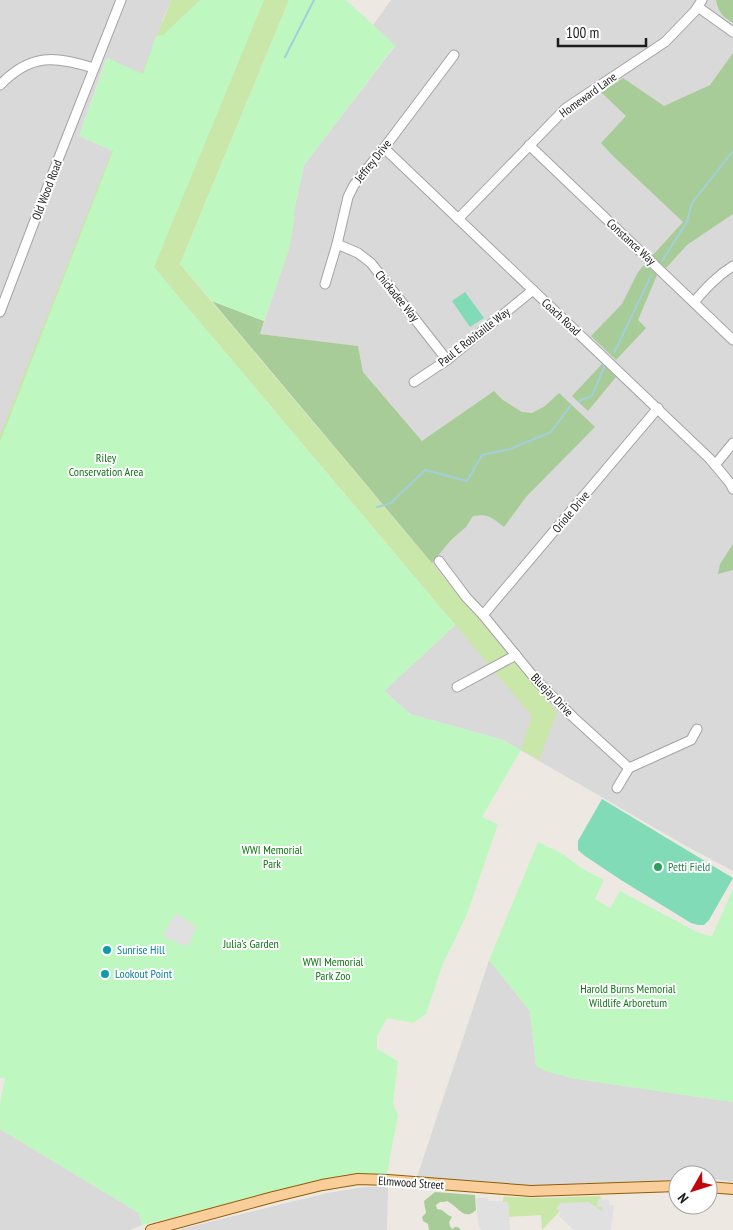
<svg xmlns="http://www.w3.org/2000/svg" width="733" height="1230" font-family="'PT Sans Narrow',sans-serif">
  <style>
    .residential { fill: #dad9d9 }
    .grass { fill: #c9e7a8 }
    .forest { fill: #a8cc97 }
    .park { fill: #bff7c1 }
    .pitch { fill: #81dbb6 }
    .parking { fill: #e0e0e0 }
    .lines { fill: none; stroke-linecap: round; stroke-linejoin: round }
    .stream { stroke: #a3cfda; stroke-width: 2 }
    .minor-casing { stroke: #a3a3a3; stroke-width: 11 }
    .major-casing { stroke: #905d04; stroke-width: 12 }
    .minor { stroke: #fff; stroke-width: 9 }
    .major { stroke: #f9ce9b; stroke-width: 10 }
    .leisure-dot { fill: #2e9e5b; stroke: #fff; stroke-width: 2 }
    .culture-dot { fill: #0f9aa8; stroke: #fff; stroke-width: 2 }
    .labels { text-anchor: middle; stroke-width: 4; stroke-linejoin: round; paint-order: stroke }
    .street-label { font-size: 12px; fill: #1c1c1c; stroke: #fff }
    .park-label { font-size: 12px; fill: #0e7614; stroke: #fff }
    .leisure-label { font-size: 12px; fill: #27864d; stroke: #fff; text-anchor: start }
    .culture-label { font-size: 12px; fill: #0d838f; stroke: #fff; text-anchor: start }
  </style>
  <rect width="100%" height="100%" fill="#ede9e2"/>
  <!-- residential -->
  <g class="residential">
    <polygon points="0,0 171,0 162,21 163,35 143,75 106,59 79,136 113,151 0,442"/>
    <polygon points="391,0 725,0 733,4 733,871 688,847 503,740 410,714 384,691 466,615 422,552 374,494 422,441 363,372 358,346 260,334 289,248 293,216 304,165 395,46 373,25"/>
    <polygon points="489,960 530,1011 536,1066 571,1078 733,1102 733,1182 714,1179 708,1179 708,1175 678,1175 678,1180 522,1187 417,1177"/>
    <polygon points="0,1129 139,1213 142,1225 130,1230 0,1230"/>
    <polygon points="364,1187 388,1187 387,1230 177,1230 327,1193"/>
  </g>
  <!-- grass -->
  <g class="grass">
    <polygon points="171,0 289,0 180,264 557,712 539,760 521,750 532,716 187,307 154,267 0,672 0,436"/>
    <polygon points="506,1196 506,1197 545,1198 600,1196 602,1199 598,1200 598,1207 602,1207 602,1214 600,1213 601,1211 556,1208 560,1211 542,1230 541,1215 509,1217 508,1202 503,1202 503,1198"/>
  </g>
  <!-- forest -->
  <g class="forest">
    <path d="M716 0H733V23C723 17 718 12 716 0Z"/>
    <polygon points="733,53 733,214 687,245 666,268 652,256 683,222 612,155 601,143 626,116 601,92 623,78 664,106 710,85"/>
    <polygon points="645,264 657,275 638,320 646,328 616,360 591,336 622,304 638,272"/>
    <path d="M212 301 264 321 260 334 358 346 363 372 422 441 494 391 503 400 522 412 532 413 545 406 559 393 595 427 526 497 504 527C493 518 488 513 473 516L466 527 451 540 432 563Z"/>
    <polygon points="602,364 616,377 588,411 572,396"/>
    <polygon points="733,544 733,570 718,574 720,564"/>
    <path d="M435 1192 475 1195 476 1210C464 1222 458 1206 447 1201L444 1202H440L436 1205 437 1209 442 1210 448 1215 452 1217 449 1222 450 1226 452 1229 455 1227H458L461 1230H429L428 1224 423 1221 422 1217 426 1213C426 1209 424 1206 424 1201Z"/>
  </g>
  <!-- park -->
  <g class="park">
    <polygon points="200,0 264,0 154,267 187,307 455,625 384,691 410,714 503,740 521,750 482,817 498,824 467,914 442,966 426,1014 413,1023 387,1018 377,1036 377,1049 398,1061 393,1104 398,1115 387,1174 347,1174 142,1225 139,1213 0,1129 0,1104 5,1078 0,1078 0,442 113,151 79,136 107,58 143,74 156,36 163,35"/>
    <polygon points="289,0 346,0 395,45 304,165 293,215 295,217 289,249 264,321 212,301 180,264"/>
    <polygon points="538,842 563,854 581,868 604,880 595,899 610,908 620,891 699,933 712,936 733,889 733,1102 571,1078 545,1071 536,1066 530,1011 489,960"/>
  </g>
  <!-- pitch -->
  <g class="pitch">
    <polygon points="465,292 484,318 470,327 452,301"/>
    <polygon points="602,799 733,878 709,920 704,925 698,925 691,923 621,880 585,856 578,850 578,841"/>
  </g>
  <!-- parking -->
  <g class="parking">
    <polygon points="176,913 196,927 188,947 164,937 166,929"/>
    <polygon points="476,1198 488,1198 489,1201 503,1201 503,1202 508,1202 510,1230 481,1230 478,1222"/>
    <polygon points="598,1199 609,1200 609,1205 614,1206 611,1230 574,1230 559,1216 561,1212 556,1208 561,1203 589,1202 602,1211 602,1207 597,1207"/>
  </g>
  <g class="lines">
    <!-- stream -->
    <g class="stream">
      <polyline points="285,57 314,0"/>
      <polyline points="662,261 687,222 692,203 733,151"/>
      <polyline points="614,353 651,276"/>
      <polyline points="579,401 592,396 604,367"/>
      <polyline points="377,507 391,503 425,470 467,481 482,455 510,449 551,432 571,405"/>
    </g>
    <!-- minor casing -->
    <g class="minor-casing">
      <g id="minor">
        <polyline points="698,7 733,32"/>
        <path d="M0 85C31 53 55 56 94 68"/>
        <polyline points="529,145 733,340"/>
        <polyline points="384,148 710,459 730,483 733,489"/>
        <polyline points="458,219 566,108 665,42 695,11 702,0"/>
        <polyline points="337,244 358,253 371,263 447,360"/>
        <polyline points="325,284 337,244 348,197 354,185 384,148 454,55"/>
        <path d="M694 302C706 288 717 276 733 266"/>
        <polyline points="0,312 54,170 121,0"/>
        <polyline points="414,382 447,360 533,290"/>
        <polyline points="715,465 733,443"/>
        <polyline points="439,561 466,597 483,615 537,681 573,717 629,768"/>
        <polyline points="483,615 658,408"/>
        <polyline points="457,687 516,655"/>
        <polyline points="617,788 629,768 691,740 697,729"/>
      </g>
    </g>
    <!-- major casing -->
    <g class="major-casing">
      <g id="major">
        <polyline points="708,1187 733,1189"/>
        <polyline points="151,1230 273,1197 322,1185 358,1179 388,1180 531,1191 678,1186"/>
      </g>
    </g>
    <!-- minor -->
    <use href="#minor" class="minor"/>
    <!-- major -->
    <use href="#major" class="major"/>
  </g>
  <!-- markers -->
  <circle class="leisure-dot" cx="658" cy="867" r="5"/>
  <g class="culture-dot">
    <circle cx="107" cy="950" r="5"/>
    <circle cx="105" cy="974" r="5"/>
  </g>
  <g class="labels">
    <!-- street labels -->
    <g class="street-label">
      <text transform="translate(588 95) rotate(-36)" y="4">Homeward Lane</text>
      <text transform="translate(373 161) rotate(-52)" y="4">Jeffrey Drive</text>
      <text transform="translate(47 190) rotate(-69)" y="4">Old Wood Road</text>
      <text transform="translate(631 242) rotate(43)" y="4">Constance Way</text>
      <text transform="translate(397 296) rotate(51)" y="4">Chickadee Way</text>
      <text transform="translate(561 317) rotate(43)" y="4">Coach Road</text>
      <text transform="translate(474 337) rotate(-38)" y="4">Paul E Robitaille Way</text>
      <text transform="translate(571 512) rotate(-50)" y="4">Oriole Drive</text>
      <text transform="translate(552 695) rotate(46)" y="4">Bluejay Drive</text>
      <text transform="translate(411 1183) rotate(4)" y="4">Elmwood Street</text>
    </g>
    <!-- park labels -->
    <g class="park-label">
      <text x="106" y="462">Riley<tspan x="106" dy="14">Conservation Area</tspan></text>
      <text x="272" y="854">WWI Memorial<tspan x="272" dy="14">Park</tspan></text>
      <text x="251" y="948">Julia's Garden</text>
      <text x="333" y="966">WWI Memorial<tspan x="333" dy="14">Park Zoo</tspan></text>
      <text x="628" y="993">Harold Burns Memorial<tspan x="628" dy="14">Wildlife Arboretum</tspan></text>
    </g>
    <!-- leisure labels -->
    <g class="leisure-label">
      <text x="668" y="871">Petti Field</text>
    </g>
    <!-- culture labels -->
    <g class="culture-label">
      <text x="117" y="954">Sunrise Hill</text>
      <text x="115" y="978">Lookout Point</text>
    </g>
  </g>
  <!-- north arrow -->
  <g transform="translate(693 1190) rotate(231)"><circle r="24" fill="#ffffff" stroke="#a4a4a4"/>
  <path d="M0-4L9 19L0 12L-9 19Z" fill="#c2060b"/>
  <text y="-8" font-size="14" font-weight="bold" text-anchor="middle" fill="#1c1c1c">N</text>
  </g>
  <!-- scale -->
  <path d="M558 38v8h88v-8" fill="none" stroke="#1c1c1c" stroke-width="2.5"/>
  <text x="566" y="38" font-size="15" fill="#1c1c1c" stroke="#ffffff" stroke-width="4" paint-order="stroke">100 m</text>
</svg>
